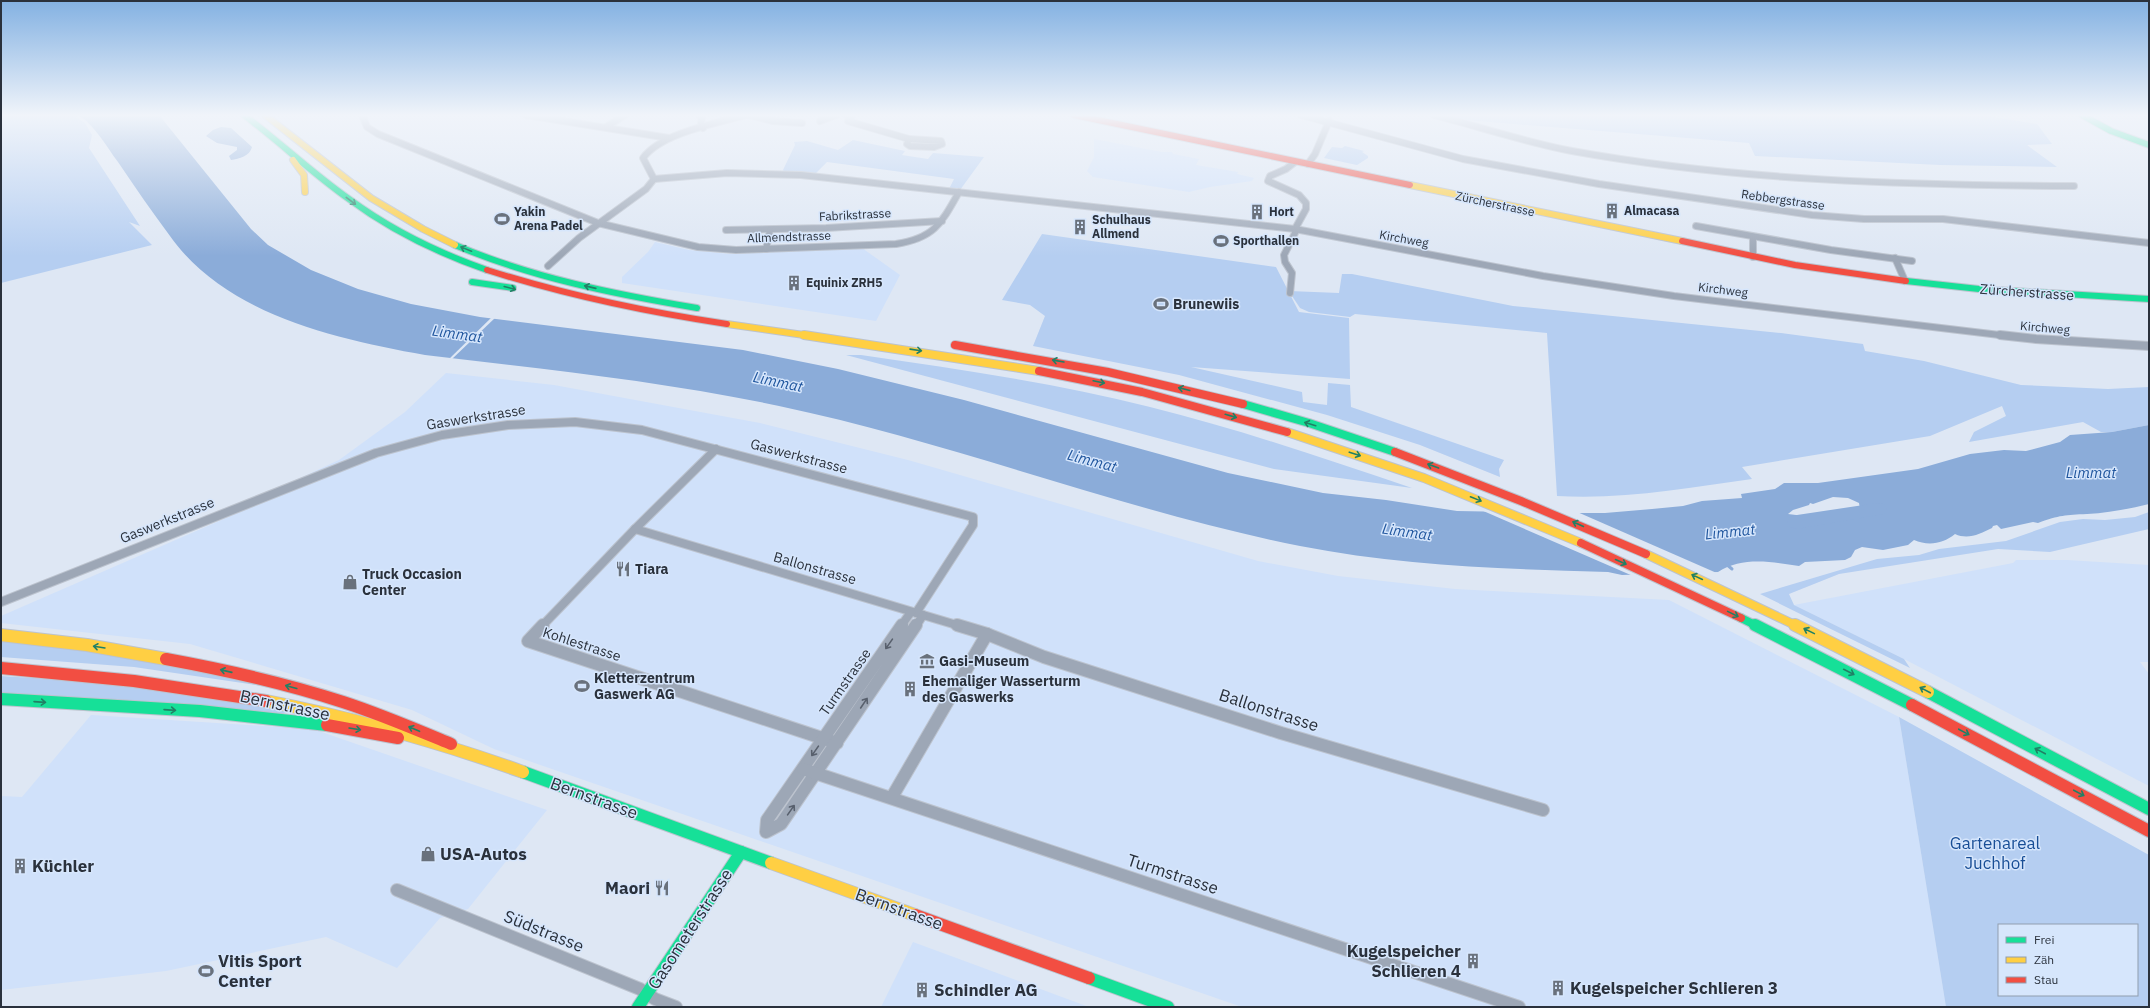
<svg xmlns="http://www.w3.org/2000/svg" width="2150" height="1008" font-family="'IBM Plex Sans',sans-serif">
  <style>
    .built { fill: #d0e1fa }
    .green { fill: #b5cef1; fill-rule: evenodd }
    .water { fill: #8bacd9; fill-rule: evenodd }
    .pier { fill: #dee7f4 }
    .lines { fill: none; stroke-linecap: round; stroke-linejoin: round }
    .stream { stroke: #8bacd9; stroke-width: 3 }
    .river { fill: #8bacd9; fill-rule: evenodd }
    .street-far2-casing { stroke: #bcc3ce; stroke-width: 8 }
    .street-far1-casing { stroke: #bcc3ce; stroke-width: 10 }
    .street-casing { stroke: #bcc3ce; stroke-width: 14 }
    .fast-far2-casing { stroke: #bcc3ce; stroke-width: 8 }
    .fast-far1-casing { stroke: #bcc3ce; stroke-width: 10 }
    .fast-casing { stroke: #bcc3ce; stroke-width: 14 }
    .slow-far2-casing { stroke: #bcc3ce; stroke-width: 8 }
    .slow-far1-casing { stroke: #bcc3ce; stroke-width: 10 }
    .slow-casing { stroke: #bcc3ce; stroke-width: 14 }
    .jam-far2-casing { stroke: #bcc3ce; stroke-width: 8 }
    .jam-far1-casing { stroke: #bcc3ce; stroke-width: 10 }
    .jam-casing { stroke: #bcc3ce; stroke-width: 14 }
    .street-far2 { stroke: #9da7b6; stroke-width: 6 }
    .street-far1 { stroke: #9da7b6; stroke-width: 8 }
    .street { stroke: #9da7b6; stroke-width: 12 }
    .fast-far2 { stroke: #16e098; stroke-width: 6 }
    .fast-far1 { stroke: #16e098; stroke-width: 8 }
    .fast { stroke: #16e098; stroke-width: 12 }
    .slow-far2 { stroke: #ffcf43; stroke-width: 6 }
    .slow-far1 { stroke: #ffcf43; stroke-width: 8 }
    .slow { stroke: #ffcf43; stroke-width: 12 }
    .jam-far2 { stroke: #f24e42; stroke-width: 6 }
    .jam-far1 { stroke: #f24e42; stroke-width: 8 }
    .jam { stroke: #f24e42; stroke-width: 12 }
    .oneway { stroke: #218065 }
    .oneway2 { stroke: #58606d }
    .labels { text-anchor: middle; stroke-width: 3; stroke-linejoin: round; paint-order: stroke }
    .far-street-label { font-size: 12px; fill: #2a313c; stroke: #d6e6fc }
    .far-poi-label { font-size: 12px; font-weight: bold; fill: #2a313c; stroke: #d6e6fc; text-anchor: start }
    .street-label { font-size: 14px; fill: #2a313c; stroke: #d6e6fc }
    .poi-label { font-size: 14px; font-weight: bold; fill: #2a313c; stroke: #d6e6fc; text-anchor: start }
    .water-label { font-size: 15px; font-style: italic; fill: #20569e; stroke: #d6e6fc }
    .near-street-label { font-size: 17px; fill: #2a313c; stroke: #d6e6fc }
    .near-park-label { font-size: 17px; fill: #184e96; stroke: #d6e6fc }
    .near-poi-label { font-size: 17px; font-weight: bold; fill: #2a313c; stroke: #d6e6fc; text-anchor: start }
  </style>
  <rect width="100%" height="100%" fill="#dee7f4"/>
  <!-- built -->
  <g class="built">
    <polygon points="1094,139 1162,152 1172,152 1173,154 1199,159 1196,165 1238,172 1237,174 1254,178 1252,181 1210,187 1189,192 1093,177 1087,171 1094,157"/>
    <polygon points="655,242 689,250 729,254 862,248 900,275 876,321 622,283 622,277 648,252"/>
    <polygon points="446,373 554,385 760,423 908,460 1258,561 1338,576 1455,589 1669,600 1899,717 1946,1007 1242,1007 494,749 412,710 190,644 1,623 1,616 272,498 270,492 339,460 405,412"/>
    <polygon points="2016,560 2067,560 2149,565 2149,662 2140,662 2149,674 2149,786 1904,659 1794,605 2013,563"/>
    <polygon points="91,715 313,729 547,810 468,909 440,918 397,968 326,937 166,971 1,990 1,796 22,797"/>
    <polygon points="913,942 1089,1007 881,1007"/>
  </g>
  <!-- green -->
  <g class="green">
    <polygon points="1,115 72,115 85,123 92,135 89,148 140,226 129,222 152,245 1,283"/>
    <polygon points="1440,115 1981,115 2037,124 2052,144 2027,145 2057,167 1940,165 1755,156 1749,143 1466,120"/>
    <polygon points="853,140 905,151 902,155 928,159 933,153 984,157 960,190 949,189 954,179 827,162 813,176 785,173 783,170 795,145 794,142 807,141 838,150"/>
    <polygon points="1345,146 1364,151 1362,152 1368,156 1368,158 1357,165 1324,158 1332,147 1342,148"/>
    <polygon points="1042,234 1276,267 1299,312 1349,318 1350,379 1191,367 1302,392 1303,402 1327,405 1328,383 1350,385 1351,407 1504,460 1499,469 1500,477 1420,445 1327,415 1179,375 1033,346 1045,316 1030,305 1002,300"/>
    <path d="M1342 274H1352L1513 306 1781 333 1863 344 1865 351 1924 361 2021 385 2108 389 2149 387V425L2112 432H2101L2083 422 1969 442 1974 432 2006 416 2002 406 1930 436 1742 467 1752 479C1687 488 1622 500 1557 496L1547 333 1355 314 1350 317 1309 312 1300 308 1290 293 1289 291 1339 293Z"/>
    <path d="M846 355H861C957 369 1055 383 1150 407 1239 429 1326 459 1412 488L1274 469Z"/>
    <polygon points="2149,512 2149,529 2050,552 1998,549 1839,574 1789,594 1794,605 1904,659 1910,668 1760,594 1877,559 1919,555 1939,549 2006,541 2060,522 2083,519 2105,520 2135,517"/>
    <polygon points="1,637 154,659 236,677 276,688 134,667 1,657"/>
    <path d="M1 676C97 681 193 692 287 712L279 715 250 713 251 711H250L248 713 1 695Z"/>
    <path d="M1899 717 2149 855V1007H1946ZM1999 925H2137V995H1999Z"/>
  </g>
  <!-- water -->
  <g class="water">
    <path d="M79 115H159L251 229 268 245 311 270 358 289 411 304 480 317 743 350 838 369 964 400 1228 473 1323 493 1386 500 1457 511 1573 513H1605L1652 509 1683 506 1702 501 1742 498 1741 494 1775 489 1784 483H1818L1918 469 1970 454 2004 450 2026 451 2060 442 2070 435 2112 432 2149 425V504C2129 509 2108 513 2087 514 2065 515 2060 515 2038 523L2033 522 2001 529 1997 525 1993 526 1992 528C1980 534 1968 540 1955 534 1943 544 1928 546 1914 540L1908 545 1883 550 1862 547 1855 550 1851 557 1845 560 1805 562 1799 566C1773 562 1742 556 1718 572L1622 575 1608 572C1505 569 1402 566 1300 546 1124 511 955 443 779 406 662 381 543 369 425 355 336 339 226 315 170 236 152 212 135 187 118 162 106 146 96 127 79 115ZM1833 497 1848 498 1859 503 1860 509 1845 516 1828 519 1788 514 1793 510 1809 505 1810 503 1813 504Z"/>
    <path d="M221 127 231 128 252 147C250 156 239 159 231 160L229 156 237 150V147L217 143 206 136 213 130Z"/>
  </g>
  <!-- pier -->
  <g class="pier">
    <polygon points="493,316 496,317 451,360 448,360"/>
    <polygon points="1539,509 1575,511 1719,574 1633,576 1481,510"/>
  </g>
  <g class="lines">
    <!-- stream -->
    <polyline class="stream" points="1726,564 1732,569"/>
    <!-- river -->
    <polygon class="river" points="1877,503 1884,504 1887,509 1884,514 1797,529 1790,527 1787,522 1790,517 1797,515"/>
    <!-- street-far2 casing -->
    <g class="street-far2-casing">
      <g id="street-far2">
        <path d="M362 115 367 127 378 134 598 223 698 247 736 250 896 244C934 238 941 224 959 192"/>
        <polyline points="526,115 669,138"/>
        <polyline points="699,115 702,117 701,123 703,128"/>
        <polyline points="749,115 773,121 802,123"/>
        <polyline points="847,115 851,118 848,121 851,122 909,139"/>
        <polyline points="1301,115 1463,159 1599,184 1812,215 1864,219 1943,219 2149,243"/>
        <path d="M1434 115C1480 127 1525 142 1572 151 1738 181 1906 185 2074 186"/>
        <polyline points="820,121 836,115"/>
        <polyline points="606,127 625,115"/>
        <polygon points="909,139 941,141 942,144 934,147 910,146 907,144"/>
        <polyline points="1295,162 1286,169 1270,176 1268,181 1299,195 1306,203 1306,209 1295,229"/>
        <polyline points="1308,164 1315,154 1329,121"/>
        <polyline points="654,179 727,173 801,175 1295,229 1543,276 1674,296 2008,336"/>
        <path d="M654 179 643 158C661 133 717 123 746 115"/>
        <polyline points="1696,226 1831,250 1912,261"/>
        <polyline points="726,230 826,228 942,221"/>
        <polyline points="1753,237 1753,257"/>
        <polyline points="766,249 770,230"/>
        <polyline points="1895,258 1905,281"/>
        <polyline points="548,266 579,238 646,189 654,179"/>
        <polyline points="1290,293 1292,273 1285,262 1284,255 1297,229"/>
      </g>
    </g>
    <!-- street-far1 casing -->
    <g class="street-far1-casing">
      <g id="street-far1">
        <polyline points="2000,335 2036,339 2149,346"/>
        <polyline points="635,529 960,626"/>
        <polyline points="1,602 376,453 442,435 508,425 575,422 642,430 973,517 973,525 916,613"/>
        <polyline points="542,626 635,529 716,449"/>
        <polyline points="901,626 911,612"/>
        <polyline points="916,626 923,615"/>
      </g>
    </g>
    <!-- street casing -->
    <g class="street-casing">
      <g id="street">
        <polyline points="543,625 528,641 837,743"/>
        <polyline points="902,625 767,820 766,832 781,824 916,625"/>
        <polyline points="957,625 987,634 1044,657 1281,733 1543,810"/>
        <polyline points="803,769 1519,1007"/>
        <polyline points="892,797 987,634"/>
        <polyline points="397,890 640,989 655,999 676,1007"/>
      </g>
    </g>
    <!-- fast-far2 casing -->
    <g class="fast-far2-casing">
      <g id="fast-far2">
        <path d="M244 115C280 142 312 173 349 199 391 230 438 253 487 270"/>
        <polyline points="2082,115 2111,131 2149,145"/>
        <path d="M455 245C533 278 614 294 697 308"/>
        <polyline points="1906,281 1979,289 2149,299"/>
        <polyline points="472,282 513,288"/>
      </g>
    </g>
    <!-- fast-far1 casing -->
    <g class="fast-far1-casing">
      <g id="fast-far1">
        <polyline points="1243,404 1309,423 1395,452"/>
        <polyline points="1741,618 1757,626"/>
      </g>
    </g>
    <!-- fast casing -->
    <g class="fast-casing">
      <g id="fast">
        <polyline points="1755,625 1912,705"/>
        <polyline points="1928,692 2149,809"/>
        <polyline points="1,699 200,711 327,725"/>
        <polyline points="523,772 771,863"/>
        <polyline points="1089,978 1168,1007"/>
        <polyline points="638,1007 741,852"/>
      </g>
    </g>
    <!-- slow-far2 casing -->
    <g class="slow-far2-casing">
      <g id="slow-far2">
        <polyline points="265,115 371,198 423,229 455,245"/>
        <polyline points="293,160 304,175 305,192"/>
        <polyline points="1410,185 1682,241"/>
        <polyline points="727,324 811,336"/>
      </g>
    </g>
    <!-- slow-far1 casing -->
    <g class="slow-far1-casing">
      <g id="slow-far1">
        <polyline points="804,335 1039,371"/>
        <polyline points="1287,432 1424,478 1581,543"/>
        <polyline points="1646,554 1797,626"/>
      </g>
    </g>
    <!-- slow casing -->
    <g class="slow-casing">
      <g id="slow">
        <polyline points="1795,625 1928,692"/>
        <polyline points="1,635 87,645 166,659"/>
        <path d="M266 701C354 718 439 742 523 772"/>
        <polyline points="771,863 915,915"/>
      </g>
    </g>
    <!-- jam-far2 casing -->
    <g class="jam-far2-casing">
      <g id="jam-far2">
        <polyline points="1074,115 1410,185"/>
        <polyline points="1682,241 1795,265 1906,281"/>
        <path d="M487 270C566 295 646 312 727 324"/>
      </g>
    </g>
    <!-- jam-far1 casing -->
    <g class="jam-far1-casing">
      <g id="jam-far1">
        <polyline points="955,345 1108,372 1243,404"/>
        <polyline points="1039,371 1142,392 1287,432"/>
        <polyline points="1395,452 1521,501 1646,554"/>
        <polyline points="1581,543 1741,618"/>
      </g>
    </g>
    <!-- jam casing -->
    <g class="jam-casing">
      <g id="jam">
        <path d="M166 659C226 670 285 683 343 702 380 714 415 729 451 744"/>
        <polyline points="1,668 134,681 266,701"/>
        <polyline points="1912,705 2149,831"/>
        <polyline points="327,725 398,738"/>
        <polyline points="915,915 1089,978"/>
      </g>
    </g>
    <!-- street-far2 -->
    <use href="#street-far2" class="street-far2"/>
    <!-- street-far1 -->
    <use href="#street-far1" class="street-far1"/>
    <!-- street -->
    <use href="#street" class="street"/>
    <!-- fast-far2 -->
    <use href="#fast-far2" class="fast-far2"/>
    <!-- fast-far1 -->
    <use href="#fast-far1" class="fast-far1"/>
    <!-- fast -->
    <use href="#fast" class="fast"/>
    <!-- slow-far2 -->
    <use href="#slow-far2" class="slow-far2"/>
    <!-- slow-far1 -->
    <use href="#slow-far1" class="slow-far1"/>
    <!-- slow -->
    <use href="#slow" class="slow"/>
    <!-- jam-far2 -->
    <use href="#jam-far2" class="jam-far2"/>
    <!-- jam-far1 -->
    <use href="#jam-far1" class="jam-far1"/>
    <!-- jam -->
    <use href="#jam" class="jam"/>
  </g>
  <!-- one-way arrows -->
  <defs><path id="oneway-shaft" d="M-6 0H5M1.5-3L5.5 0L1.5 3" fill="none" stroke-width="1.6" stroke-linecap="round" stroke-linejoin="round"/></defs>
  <g class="oneway">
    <use href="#oneway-shaft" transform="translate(351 201) rotate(37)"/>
    <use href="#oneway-shaft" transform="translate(466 249) rotate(-158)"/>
    <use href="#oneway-shaft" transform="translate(590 287) rotate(-167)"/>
    <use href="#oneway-shaft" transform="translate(510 288) rotate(15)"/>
    <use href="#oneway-shaft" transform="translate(916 350) rotate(8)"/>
    <use href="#oneway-shaft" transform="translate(1058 361) rotate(-170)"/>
    <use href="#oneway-shaft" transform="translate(1099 382) rotate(12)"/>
    <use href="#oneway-shaft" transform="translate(1184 389) rotate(-166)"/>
    <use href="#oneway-shaft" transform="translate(1231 416) rotate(16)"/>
    <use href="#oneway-shaft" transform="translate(1310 424) rotate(-163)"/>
    <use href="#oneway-shaft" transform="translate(1355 454) rotate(18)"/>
    <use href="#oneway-shaft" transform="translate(1433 466) rotate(-160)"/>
    <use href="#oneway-shaft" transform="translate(1476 499) rotate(22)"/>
    <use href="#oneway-shaft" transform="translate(1578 524) rotate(-156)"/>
    <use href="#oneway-shaft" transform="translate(1621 562) rotate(24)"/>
    <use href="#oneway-shaft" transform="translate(1697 577) rotate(-155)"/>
    <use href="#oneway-shaft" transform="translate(1733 614) rotate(26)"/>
    <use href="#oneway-shaft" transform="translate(1809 631) rotate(-154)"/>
    <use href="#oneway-shaft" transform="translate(99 647) rotate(-171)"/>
    <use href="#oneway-shaft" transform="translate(226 671) rotate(-167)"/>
    <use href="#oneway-shaft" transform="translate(1849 672) rotate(27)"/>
    <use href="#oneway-shaft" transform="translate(291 687) rotate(-165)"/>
    <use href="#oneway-shaft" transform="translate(1925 690) rotate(-152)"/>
    <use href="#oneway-shaft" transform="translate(40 702) rotate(4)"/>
    <use href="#oneway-shaft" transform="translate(170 710) rotate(4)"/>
    <use href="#oneway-shaft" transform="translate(355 729) rotate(9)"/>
    <use href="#oneway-shaft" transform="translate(414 729) rotate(-157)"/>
    <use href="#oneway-shaft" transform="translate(1964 732) rotate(28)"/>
    <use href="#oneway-shaft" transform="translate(2040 751) rotate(-152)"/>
    <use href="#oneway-shaft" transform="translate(2079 793) rotate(28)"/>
  </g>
  <g class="oneway2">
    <use href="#oneway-shaft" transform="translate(889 644) rotate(125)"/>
    <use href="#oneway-shaft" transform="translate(864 703) rotate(-56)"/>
    <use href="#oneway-shaft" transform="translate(815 751) rotate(125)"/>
    <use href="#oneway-shaft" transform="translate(791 810) rotate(-55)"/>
  </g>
  <!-- sky -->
  <linearGradient id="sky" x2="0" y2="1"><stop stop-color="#83b1e2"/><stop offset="0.45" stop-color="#f0f4fa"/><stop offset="1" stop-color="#f0f4fa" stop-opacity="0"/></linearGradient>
  <rect width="2150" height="256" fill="url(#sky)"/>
  <!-- icons -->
  <defs>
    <g id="building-bare" transform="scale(1.2)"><path d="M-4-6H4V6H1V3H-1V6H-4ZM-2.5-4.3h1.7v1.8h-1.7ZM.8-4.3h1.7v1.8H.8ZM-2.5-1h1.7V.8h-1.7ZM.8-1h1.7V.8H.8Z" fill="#69717c" stroke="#d6e6fc" stroke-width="2.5" paint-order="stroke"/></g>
    <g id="stadium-bare" transform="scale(1.2)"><path d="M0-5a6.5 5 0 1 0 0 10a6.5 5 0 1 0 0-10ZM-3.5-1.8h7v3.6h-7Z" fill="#69717c" stroke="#d6e6fc" stroke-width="2.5" paint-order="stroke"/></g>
    <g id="restaurant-bare" transform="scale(1.2)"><path d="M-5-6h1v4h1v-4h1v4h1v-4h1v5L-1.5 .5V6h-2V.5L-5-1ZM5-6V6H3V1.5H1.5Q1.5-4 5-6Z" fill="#69717c" stroke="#d6e6fc" stroke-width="2.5" paint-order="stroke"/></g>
    <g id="shop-bare" transform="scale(1.2)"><path d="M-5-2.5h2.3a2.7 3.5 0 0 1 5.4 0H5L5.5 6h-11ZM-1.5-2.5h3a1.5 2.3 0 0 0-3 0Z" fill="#69717c" stroke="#d6e6fc" stroke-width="2.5" paint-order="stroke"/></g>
    <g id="museum-bare" transform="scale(1.2)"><path d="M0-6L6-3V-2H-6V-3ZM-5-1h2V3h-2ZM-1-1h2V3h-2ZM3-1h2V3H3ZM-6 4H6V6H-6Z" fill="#69717c" stroke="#d6e6fc" stroke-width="2.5" paint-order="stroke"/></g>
  </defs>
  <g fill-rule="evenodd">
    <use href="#building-bare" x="1612" y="211"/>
    <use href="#building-bare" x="1257" y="212"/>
    <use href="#stadium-bare" x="502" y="219"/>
    <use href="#building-bare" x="1080" y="227"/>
    <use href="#stadium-bare" x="1221" y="241"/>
    <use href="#building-bare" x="794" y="283"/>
    <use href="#stadium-bare" x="1161" y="304"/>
    <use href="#restaurant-bare" x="623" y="569"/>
    <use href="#shop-bare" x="350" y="582"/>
    <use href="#museum-bare" x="927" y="661"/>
    <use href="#stadium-bare" x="582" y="686"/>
    <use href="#building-bare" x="910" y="689"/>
    <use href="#shop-bare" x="428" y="854"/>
    <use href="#building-bare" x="20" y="866"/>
    <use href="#restaurant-bare" x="662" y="888"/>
    <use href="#building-bare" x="1473" y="961"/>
    <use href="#stadium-bare" x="206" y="971"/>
    <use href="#building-bare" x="1558" y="988"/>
    <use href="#building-bare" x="922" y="990"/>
  </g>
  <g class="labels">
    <!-- far-street labels -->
    <g class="far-street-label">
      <text transform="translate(1783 200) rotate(8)" y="4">Rebbergstrasse</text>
      <text transform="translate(1495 204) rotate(12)" y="4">Zürcherstrasse</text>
      <text transform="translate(855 215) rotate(-3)" y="4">Fabrikstrasse</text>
      <text transform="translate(789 237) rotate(-2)" y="4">Allmendstrasse</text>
      <text transform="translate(1404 239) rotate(10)" y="4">Kirchweg</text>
      <text transform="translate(1723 290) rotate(7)" y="4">Kirchweg</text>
      <text transform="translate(2045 328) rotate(5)" y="4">Kirchweg</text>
    </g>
    <!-- far-poi labels -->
    <g class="far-poi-label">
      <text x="1624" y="215">Almacasa</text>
      <text x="514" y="216">Yakin<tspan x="514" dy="14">Arena Padel</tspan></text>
      <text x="1269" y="216">Hort</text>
      <text x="1092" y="224">Schulhaus<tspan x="1092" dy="14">Allmend</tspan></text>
      <text x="1233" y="245">Sporthallen</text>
      <text x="806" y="287">Equinix ZRH5</text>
    </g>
    <!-- street labels -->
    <g class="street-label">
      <text transform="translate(2027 292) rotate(4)" y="5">Zürcherstrasse</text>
      <text transform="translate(476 417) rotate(-9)" y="5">Gaswerkstrasse</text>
      <text transform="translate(799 456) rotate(15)" y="5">Gaswerkstrasse</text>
      <text transform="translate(167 520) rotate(-22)" y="5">Gaswerkstrasse</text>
      <text transform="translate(815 568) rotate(16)" y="5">Ballonstrasse</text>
      <text transform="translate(582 644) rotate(18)" y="5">Kohlestrasse</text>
      <text transform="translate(845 682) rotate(-55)" y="5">Turmstrasse</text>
    </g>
    <!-- poi labels -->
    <g class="poi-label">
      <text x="1173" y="309">Brunewiis</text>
      <text x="635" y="574">Tiara</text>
      <text x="362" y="579">Truck Occasion<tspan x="362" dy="16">Center</tspan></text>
      <text x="939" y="666">Gasi-Museum</text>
      <text x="594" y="683">Kletterzentrum<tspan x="594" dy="16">Gaswerk AG</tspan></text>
      <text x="922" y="686">Ehemaliger Wasserturm<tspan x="922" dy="16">des Gaswerks</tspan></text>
    </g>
    <!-- water labels -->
    <g class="water-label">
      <text transform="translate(457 334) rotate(8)" y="5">Limmat</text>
      <text transform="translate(778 382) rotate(12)" y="5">Limmat</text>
      <text transform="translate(1092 461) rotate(15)" y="5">Limmat</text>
      <text x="2091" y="478">Limmat</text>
      <text transform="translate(1407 532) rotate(8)" y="5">Limmat</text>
      <text transform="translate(1730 532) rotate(-6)" y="5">Limmat</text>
    </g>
    <!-- near-street labels -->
    <g class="near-street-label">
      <text transform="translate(285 705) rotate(12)" y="6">Bernstrasse</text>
      <text transform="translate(1269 710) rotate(18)" y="6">Ballonstrasse</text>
      <text transform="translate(594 798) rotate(20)" y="6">Bernstrasse</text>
      <text transform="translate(1173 874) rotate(18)" y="6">Turmstrasse</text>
      <text transform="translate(899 909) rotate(20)" y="6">Bernstrasse</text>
      <text transform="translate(690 929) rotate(-57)" y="6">Gasometerstrasse</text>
      <text transform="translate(544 931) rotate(22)" y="6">Südstrasse</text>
    </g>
    <!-- near-park labels -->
    <g class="near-park-label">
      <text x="1995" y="849">Gartenareal<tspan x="1995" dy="20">Juchhof</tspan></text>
    </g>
    <!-- near-poi labels -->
    <g class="near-poi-label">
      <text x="440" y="860">USA-Autos</text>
      <text x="32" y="872">Küchler</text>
      <text x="650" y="894" text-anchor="end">Maori</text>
      <text x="1461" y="957" text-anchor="end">Kugelspeicher<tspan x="1461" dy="20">Schlieren 4</tspan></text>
      <text x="218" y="967">Vitis Sport<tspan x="218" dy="20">Center</tspan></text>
      <text x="1570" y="994">Kugelspeicher Schlieren 3</text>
      <text x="934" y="996">Schindler AG</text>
    </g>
  </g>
  <!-- border -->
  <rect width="2150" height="1008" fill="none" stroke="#2a313c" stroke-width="4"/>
  <!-- legend -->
  <rect x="1998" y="924" width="140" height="72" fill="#d6e6fc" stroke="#919eaf"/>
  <rect x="2006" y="937" width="20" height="6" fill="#16e098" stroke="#919eaf"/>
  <text x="2034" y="944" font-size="12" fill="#2a313c">Frei</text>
  <rect x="2006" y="957" width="20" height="6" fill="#ffcf43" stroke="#919eaf"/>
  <text x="2034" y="964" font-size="12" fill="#2a313c">Zäh</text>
  <rect x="2006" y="977" width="20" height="6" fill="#f24e42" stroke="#919eaf"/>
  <text x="2034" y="984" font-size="12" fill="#2a313c">Stau</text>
</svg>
